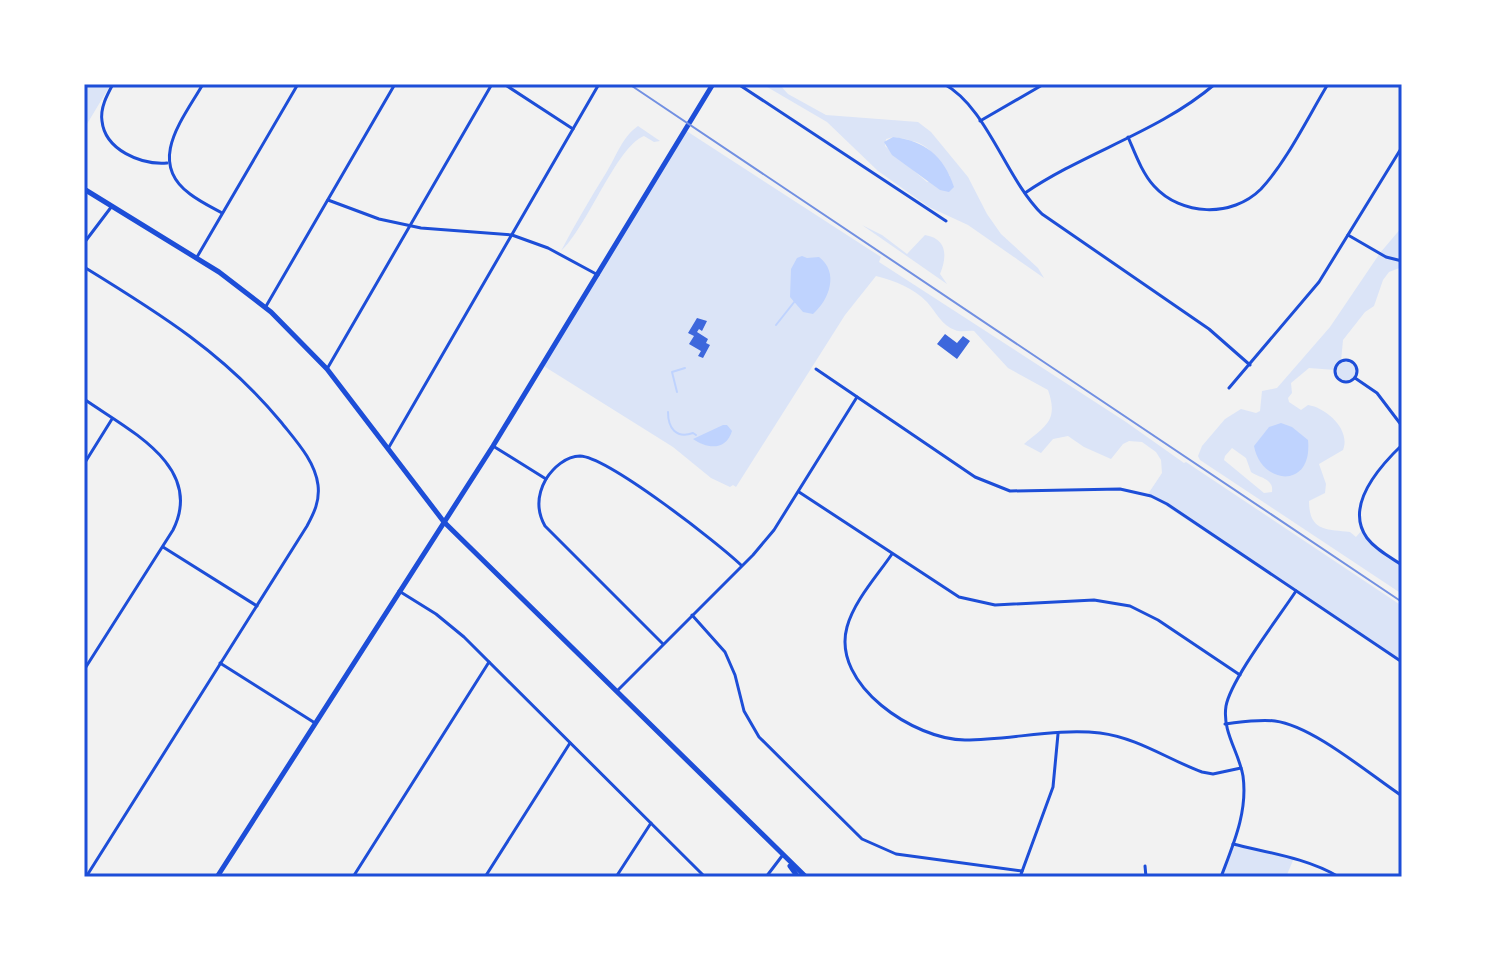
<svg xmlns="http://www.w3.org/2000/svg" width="1486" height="961" font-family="'Source Sans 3',sans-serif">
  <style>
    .green { fill: #dbe4f7; fill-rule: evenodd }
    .water { fill: #bfd3fe }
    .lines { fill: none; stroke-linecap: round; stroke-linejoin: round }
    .stream { stroke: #bfd3fe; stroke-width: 2 }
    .building { fill: #3d67dc }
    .minor { stroke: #1d4ed8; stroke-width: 3 }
    .secondary { stroke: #1d4ed8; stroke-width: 5 }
    .rail { stroke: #7290e2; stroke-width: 2 }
    .neatline { fill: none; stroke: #1d4ed8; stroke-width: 3 }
  </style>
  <rect width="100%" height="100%" fill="#f2f2f2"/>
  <!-- green -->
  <g class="green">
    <polygon points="84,84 111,84 84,129"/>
    <path d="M762 84H779L788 94 826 115 918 122 931 132 968 177 987 214 1001 234 1038 268 1044 278 968 225 929 207 878 171 827 122ZM893 137C930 142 929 149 950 176L927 182 885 146 886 139Z"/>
    <path d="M638 126 660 141 654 142 644 136C616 147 588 226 561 251 575 224 590 199 606 173 616 157 622 137 638 126Z"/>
    <path d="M685 130 881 257 879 262 1126 422 1184 463 1186 462 1402 606V662L1148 494 1162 473 1161 460 1156 452 1142 442 1129 441 1123 444 1111 459 1084 447 1068 436 1053 439 1041 453 1024 444C1045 426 1059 421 1048 390L1008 368 974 331C968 330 961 333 955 330 942 326 936 312 927 302 913 288 896 281 876 276L845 315 736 487 733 485 730 487 711 478 673 447 542 365Z"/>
    <path d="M862 225 882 235 907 254 925 235C948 239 947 257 940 274L947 284Z"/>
    <path d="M1402 227V267L1389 272 1383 280 1374 306 1365 312 1343 340 1341 361C1352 360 1360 365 1355 378L1346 382 1339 379 1335 370 1309 368 1291 383 1292 393 1288 398 1289 402 1301 410 1308 405C1327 408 1351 430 1343 450L1319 464 1326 484 1325 493 1309 501C1309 532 1327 529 1350 532L1356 537 1362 530 1378 550 1402 565V594L1200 460 1198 456 1202 446 1225 419 1241 409 1256 413 1260 411 1262 391 1277 388 1330 327 1380 253ZM1232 448 1246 458 1251 472C1259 478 1274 478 1272 492L1264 493 1224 460 1225 456Z"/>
    <polygon points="1233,844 1294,858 1286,877 1221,877"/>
  </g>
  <!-- water -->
  <g class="water">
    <path d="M893 137C925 141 943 155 954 187L949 192 940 190 892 155 884 142Z"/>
    <path d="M802 256 807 258 819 257C839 272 830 299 813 314L803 312 790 297 791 269 797 258Z"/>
    <path d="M1281 423 1292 427 1308 440C1313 490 1261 485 1254 446L1269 427Z"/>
    <path d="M723 425H727L732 431C726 451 707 449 693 439Z"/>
  </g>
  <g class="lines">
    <!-- stream -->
    <g class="stream">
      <polyline points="776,325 795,301"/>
      <polyline points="677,392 672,372 685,368"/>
      <path d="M668 412C668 428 676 439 693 433L696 435"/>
    </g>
  </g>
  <!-- building -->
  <g class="building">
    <polygon points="697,318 707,321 702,331 699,329 697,332 708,339 706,343 710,345 703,358 698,356 701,351 689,344 694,336 688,333"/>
    <polygon points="945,334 957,343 963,336 970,341 957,359 937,344"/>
  </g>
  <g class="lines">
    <!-- minor -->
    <g class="minor">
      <path d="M113 84C107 95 100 108 102 121 105 150 141 165 167 163"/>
      <path d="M203 84C183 119 146 162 190 194 199 201 211 207 222 213"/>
      <polyline points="504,84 573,129"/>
      <polyline points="738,84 946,221"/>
      <path d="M944 84C987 107 1006 179 1042 214L1209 329 1250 365"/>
      <polyline points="980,121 1044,84"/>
      <path d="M1128 137C1135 153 1142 173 1154 186 1181 216 1232 218 1261 189 1287 161 1308 117 1328 84"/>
      <path d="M1025 193C1085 152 1159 132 1215 84"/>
      <polyline points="328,200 379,219 421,228 512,235 548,248 598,275"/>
      <polyline points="1348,235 1386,257 1402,261"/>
      <polyline points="84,243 112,206"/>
      <polyline points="197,257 298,84"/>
      <path d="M84 267C159 313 225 354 281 422 296 441 315 461 318 485 320 501 314 513 307 526L86 877"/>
      <polyline points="265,308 395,84"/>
      <circle cx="1346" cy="371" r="11"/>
      <polyline points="327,369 492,84"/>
      <polyline points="816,369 975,477 1010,491 1120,489 1151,496 1167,504 1402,662"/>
      <polyline points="1355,378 1377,393 1402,426"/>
      <polyline points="1229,388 1319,282 1402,147"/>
      <path d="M84 399C128 430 205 466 173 530L84 670"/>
      <path d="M1402 445C1380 466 1344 506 1367 538 1376 550 1390 557 1402 565"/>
      <polyline points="493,446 546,479"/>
      <polyline points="389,447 599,84"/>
      <polyline points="84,464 112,419"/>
      <polyline points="799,492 959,597 995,605 1094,600 1130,606 1158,620 1240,675"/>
      <polyline points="163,547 257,606"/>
      <path d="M892 554C877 576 854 601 847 627 831 685 915 740 965 740 1010 740 1056 728 1100 733 1138 738 1167 759 1202 772L1213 774 1241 768"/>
      <polyline points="399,591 436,614 464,637 705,877"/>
      <polyline points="692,615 725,652 735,675 744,711 759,737 862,839 896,854 1022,871"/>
      <path d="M663 644 545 526C536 510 537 495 546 479 553 468 566 456 580 456 608 457 718 543 741 565"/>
      <polyline points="220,663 315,723"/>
      <polyline points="618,690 753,555 774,530 857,397"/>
      <path d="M1225 724C1242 722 1258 719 1275 721 1313 726 1369 774 1402 796"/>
      <path d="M1233 844C1269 853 1307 858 1339 877"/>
      <polyline points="1145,866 1146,877"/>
      <polyline points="353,877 489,662"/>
      <polyline points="485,877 570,743"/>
      <polyline points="616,877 651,823"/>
      <polyline points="766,877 782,856"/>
      <polyline points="1020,877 1053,787 1058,734"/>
      <path d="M1221 877C1233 845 1248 812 1243 776 1239 752 1222 732 1226 706 1231 679 1279 617 1296 591"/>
    </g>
    <!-- secondary -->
    <g class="secondary">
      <polyline points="84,189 219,272 271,312 327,369 444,522 806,877"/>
      <polyline points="790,866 798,877"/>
      <polyline points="217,877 493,446 713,84"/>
    </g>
    <!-- rail -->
    <polyline class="rail" points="629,84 1402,602"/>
  </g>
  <!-- border -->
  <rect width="1486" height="961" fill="none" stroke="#ffffff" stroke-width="172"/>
  <rect x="86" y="86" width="1314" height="789" class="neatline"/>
</svg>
